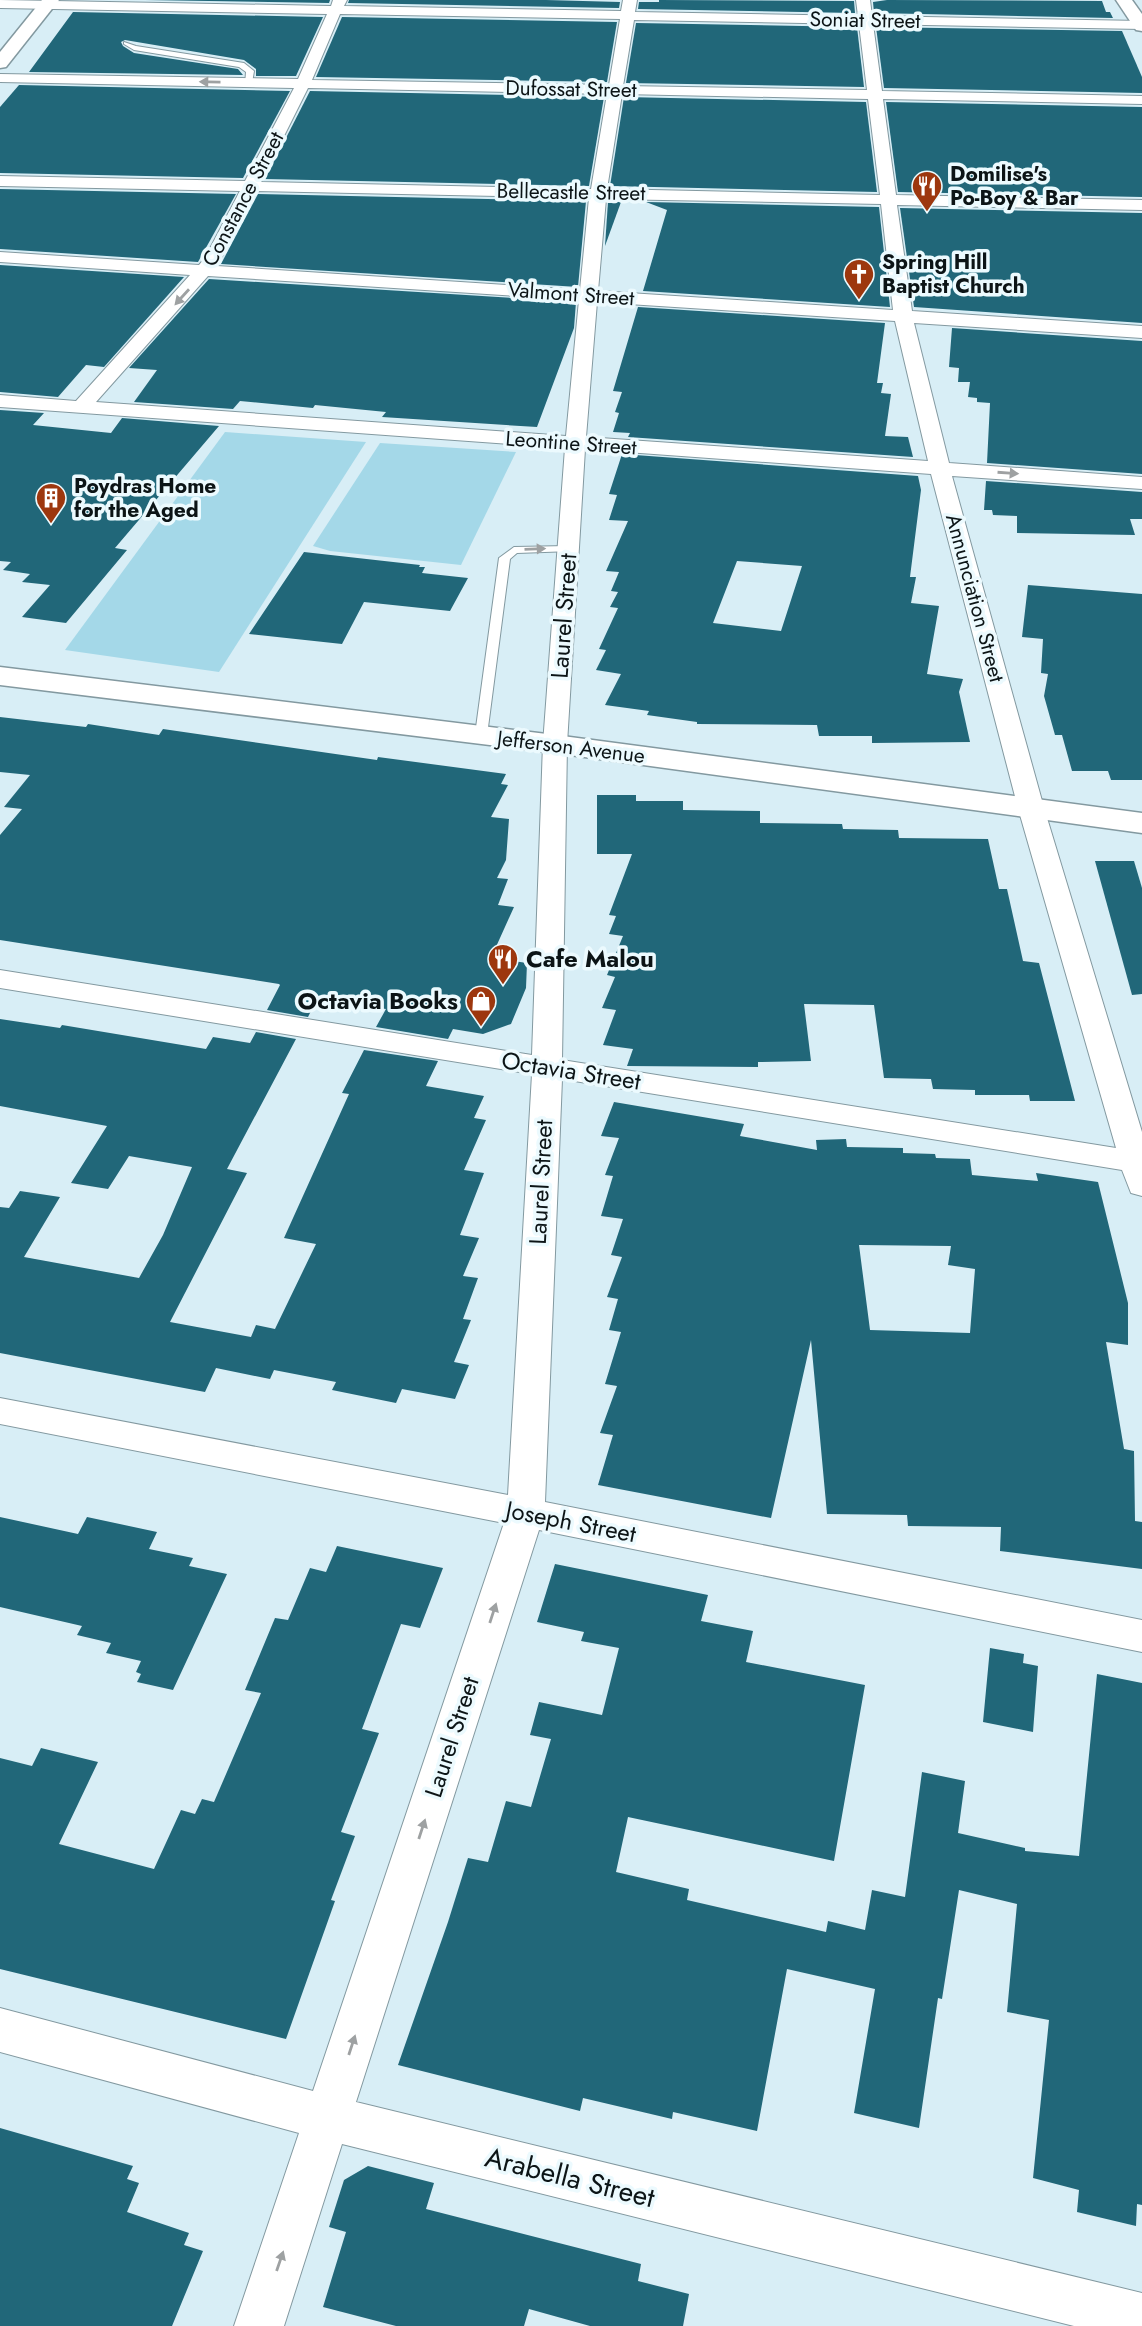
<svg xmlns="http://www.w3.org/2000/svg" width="1142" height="2326" font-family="Jost,sans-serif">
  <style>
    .green { fill: #a4d8e8 }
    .building { fill: #216779; fill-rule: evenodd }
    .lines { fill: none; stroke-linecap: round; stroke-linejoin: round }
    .service-casing { stroke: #8399a0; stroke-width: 2 }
    .minor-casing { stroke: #8399a0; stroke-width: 2 }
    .tertiary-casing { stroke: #8399a0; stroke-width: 3 }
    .service { fill: #fff; fill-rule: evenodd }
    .minor { fill: #fff; fill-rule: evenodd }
    .tertiary { fill: #fff; fill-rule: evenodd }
    .oneway { fill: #9ea1a2 }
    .labels { text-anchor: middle; stroke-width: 7; stroke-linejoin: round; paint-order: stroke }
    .far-street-label { font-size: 21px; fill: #0c1416; stroke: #ecfafe }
    .far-poi-label { font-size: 21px; font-weight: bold; fill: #0c1416; stroke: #ecfafe; text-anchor: start }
    .street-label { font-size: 24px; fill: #0c1416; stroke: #ecfafe }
    .poi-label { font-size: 24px; font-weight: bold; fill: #0c1416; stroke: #ecfafe; text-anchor: start }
    .near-street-label { font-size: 28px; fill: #0c1416; stroke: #ecfafe }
  </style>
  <rect width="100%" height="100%" fill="#d8eef6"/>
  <!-- green -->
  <g class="green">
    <polygon points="225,432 366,442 219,672 65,650"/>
    <polygon points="380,443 516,452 461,565 330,551 313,546"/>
  </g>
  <!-- building -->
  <g class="building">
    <polygon points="145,0 330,0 329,3"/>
    <polygon points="349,0 546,0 620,2 619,8 348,3"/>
    <polygon points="659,0 854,1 855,13 638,9 639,2 659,2"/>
    <polygon points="887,0 1102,1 1106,12 1110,12 1113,18 874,13 873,2"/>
    <polygon points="73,12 323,17 296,76 256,76 256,69 244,60 125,40 121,42 123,46 134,53 238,69 243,75 29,72"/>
    <polygon points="342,17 617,22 607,82 316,77"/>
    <polygon points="636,23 857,27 864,87 626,83"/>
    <polygon points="876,27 1122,31 1142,77 1142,93 884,88"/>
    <polygon points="19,85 290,91 243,178 0,173 0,107"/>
    <polygon points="310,91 604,97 589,186 265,179"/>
    <polygon points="624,97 866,102 877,192 610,186"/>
    <polygon points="886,102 1142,107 1142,197 898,192"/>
    <polygon points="0,189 236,194 198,262 0,249"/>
    <polygon points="258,194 586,201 578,287 221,264"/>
    <polygon points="608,202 621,202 605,246"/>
    <polygon points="646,202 879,207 890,307 643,291 667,210"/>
    <polygon points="900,208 1142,213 1142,323 914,307"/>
    <polygon points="0,265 184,277 104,367 86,365 58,397 0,392"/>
    <polygon points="209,279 576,302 574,328 537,427 382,417 386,412 315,405 313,408 240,401 233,409 134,402 157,370 129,368"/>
    <polygon points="638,307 885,323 877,383 883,383 881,393 891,394 885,436 908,437 913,457 628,437 630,433 613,432 619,413 615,412 622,392 613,391"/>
    <polygon points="952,328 1142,341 1142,474 987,463 990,403 977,402 977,398 968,397 970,382 958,382 959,368 949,367"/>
    <polygon points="0,410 44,413 33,425 111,433 122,418 219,426 115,548 127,550 66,623 22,617 50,585 22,582 30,574 3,570 11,562 0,561"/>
    <path d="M622 454 918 476 921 490 910 577H916L911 603 939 606 927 674 963 679 959 692 970 742 872 743V736H819L817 725 697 724V722L647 715 649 711 605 705 621 674 596 670 606 650 599 649 618 608 610 607 618 592 611 591 619 572 606 571 628 521 609 520 617 495 609 494ZM737 561 802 566 781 631 713 623Z"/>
    <polygon points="986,481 1142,492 1142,519 1130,519 1135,535 1017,533 1017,516 993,515 992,510 984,510"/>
    <polygon points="304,552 420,565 419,567 425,567 422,573 468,578 450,611 364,602 342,644 249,634"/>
    <polygon points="1028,585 1142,594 1142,780 1111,780 1108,771 1072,771 1062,735 1055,735 1044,696 1048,674 1041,673 1043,639 1022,637"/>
    <polygon points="0,717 86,727 88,724 159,735 163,729 377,760 378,757 506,774 501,784 508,785 491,817 509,819 506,860 497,878 508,879 498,905 514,907 491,958 527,963 526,988 511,1024 483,1034 453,1029 448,1039 376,1027 386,1009 317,999 308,1017 267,1010 280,985 279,984 0,940 0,835 22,809 4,807 30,775 0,772"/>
    <polygon points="597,795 636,795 636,801 683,801 683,810 760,811 760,823 842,824 843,829 898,830 899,838 988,839 999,889 1007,889 1023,961 1039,963 1075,1101 1030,1101 1029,1095 975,1095 975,1090 933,1089 931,1079 884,1078 874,1005 804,1004 811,1061 758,1062 758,1067 627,1066 633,1049 603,1045 616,1010 602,1008 615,977 607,975 623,936 609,934 616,916 609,915 632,854 597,854"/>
    <polygon points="1095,861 1134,861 1142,888 1142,994 1132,995"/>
    <polygon points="0,1019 60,1028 62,1025 206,1049 213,1037 250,1043 256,1032 296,1039 227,1169 247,1173 170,1322 251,1337 256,1325 275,1329 316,1244 284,1238 349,1094 342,1093 364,1050 438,1061 426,1086 484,1096 474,1118 486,1120 464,1170 484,1173 460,1235 479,1238 463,1276 478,1278 463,1319 471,1320 454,1362 469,1365 455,1399 402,1389 396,1403 332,1390 336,1382 274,1370 270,1379 216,1368 205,1392 0,1353 0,1207 9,1208 20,1191 60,1197 24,1257 139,1278 163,1235 192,1167 129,1156 108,1189 71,1183 107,1126 0,1106"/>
    <path d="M614 1102 744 1124 740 1136 817 1150 816 1140 846 1139 847 1147 903 1148V1153L935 1154 936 1158 970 1159 972 1175 1038 1181 1036 1173 1098 1182 1128 1303V1345L1106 1342 1124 1449 1134 1451 1135 1521 1142 1522V1569L1000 1551 1001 1527 908 1526 907 1515 827 1514 811 1340 771 1518 598 1485 613 1435 600 1433 617 1386 605 1384 621 1332 609 1330 618 1299 607 1297 622 1257 611 1255 623 1219 601 1216 613 1176 605 1175 619 1138 601 1136ZM859 1245 951 1246 948 1265 975 1269 970 1333 870 1330Z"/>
    <polygon points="0,1517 78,1534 87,1517 157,1532 149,1549 193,1558 189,1566 227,1574 173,1690 137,1682 141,1674 136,1672 141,1661 106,1653 111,1643 77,1635 82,1626 0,1607"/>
    <polygon points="337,1546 443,1568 420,1628 401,1624 362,1729 379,1733 341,1832 355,1836 331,1900 335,1901 286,2039 0,1969 0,1758 32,1766 41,1748 98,1762 59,1844 154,1869 181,1810 195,1814 202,1799 214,1802 261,1693 245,1690 275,1618 288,1620 310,1568 326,1572"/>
    <polygon points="555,1564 708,1595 701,1621 753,1631 746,1662 865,1685 834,1861 628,1817 616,1872 689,1889 687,1900 826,1932 828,1921 865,1930 872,1890 905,1897 922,1772 965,1781 958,1833 1025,1848 1025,1851 1079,1856 1097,1674 1142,1683 1142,2205 1137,2204 1136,2226 1077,2212 1079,2190 1033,2178 1049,2020 1007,2012 1017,1904 959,1890 942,1999 938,1998 919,2128 854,2113 875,1989 787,1969 757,2131 673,2112 672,2119 583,2098 580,2111 398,2065 448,1922 468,1858 488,1862 506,1801 531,1807 551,1739 530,1735 539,1702 602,1715 619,1648 581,1641 584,1632 537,1622"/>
    <polygon points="990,1648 1024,1654 1023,1663 1038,1666 1033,1732 983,1722"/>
    <polygon points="0,2128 133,2166 127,2179 139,2183 127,2212 189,2233 184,2245 203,2251 172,2326 0,2326"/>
    <polygon points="368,2166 434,2183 426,2209 641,2264 638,2281 689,2294 683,2326 590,2326 529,2309 524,2326 396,2326 323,2307 346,2232 329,2227 344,2180"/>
  </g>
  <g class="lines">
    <!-- service casing -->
    <g class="service-casing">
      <g id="service">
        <polygon points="124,42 136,46 244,63 254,71 252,83 245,85 246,72 239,67 134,50 124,44"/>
        <polygon points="568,546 572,547 572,551 517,553 510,559 487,735 481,739 477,738 475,735 499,558 514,547"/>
      </g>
    </g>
    <!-- minor casing -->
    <g class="minor-casing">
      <path id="minor" d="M0 0 331 6 333 0H347L344 6 621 11 623 0H637L635 12 858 16 856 0H870L872 16 1142 21V29L873 24 882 91 1142 96V104L883 99 896 195 1142 200V210L897 205 912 311 1142 326V338L914 323 949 463 1142 477V489L952 476 1044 808 1142 1132V1196L1131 1193 1122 1170 562 1079 545 1502 1142 1620V1652L539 1530 356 2102 1142 2293V2326H1074L342 2144 284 2326H234L299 2133 0 2052V2008L313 2091 504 1523 0 1424V1398L508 1495 532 1074 0 988V970L532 1055 543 744 565 448 0 407V395L76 401 190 275 0 262V252L199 265 205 258 240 191 0 186V176L245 181 294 88 0 82V74L298 79 327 14 0 8ZM340 14 620 19 609 85 312 80ZM634 20 859 24 867 90 623 86ZM308 88 607 94 591 189 261 182ZM622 94 868 99 880 195 607 189ZM256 191 589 198 580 290 217 266ZM606 199 881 204 893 310 598 291ZM208 276 579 300 566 436 96 402ZM597 302 895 321 928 461 586 437ZM585 449 931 474 1018 808 1116 1148 562 1060 567 744Z"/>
    </g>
    <!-- tertiary casing -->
    <g class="tertiary-casing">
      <g id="tertiary">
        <polygon points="42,0 59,0 6,67 0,68 0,52"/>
        <polygon points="1116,0 1132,0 1142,14 1142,31 1136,30"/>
        <polygon points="0,667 555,735 1142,813 1142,833 555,753 0,685"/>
      </g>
    </g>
    <!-- service -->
    <use href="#service" class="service"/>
    <!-- minor -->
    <use href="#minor" class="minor"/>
    <!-- tertiary -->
    <use href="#tertiary" class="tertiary"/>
  </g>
  <!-- one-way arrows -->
  <defs><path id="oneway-solid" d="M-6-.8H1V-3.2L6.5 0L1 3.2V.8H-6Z" transform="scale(1.75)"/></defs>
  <g class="oneway">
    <use href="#oneway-solid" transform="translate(210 82) rotate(-179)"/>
    <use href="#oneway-solid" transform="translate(182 297) rotate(132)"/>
    <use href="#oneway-solid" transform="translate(1008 473) rotate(4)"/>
    <use href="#oneway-solid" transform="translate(535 549) rotate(-2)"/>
    <use href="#oneway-solid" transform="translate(493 1613) rotate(-72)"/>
    <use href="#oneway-solid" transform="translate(422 1829) rotate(-72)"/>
    <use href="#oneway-solid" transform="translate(352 2045) rotate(-72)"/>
    <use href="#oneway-solid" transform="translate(280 2261) rotate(-71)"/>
  </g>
  <!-- icons -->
  <defs>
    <g id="restaurant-pin" transform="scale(1.575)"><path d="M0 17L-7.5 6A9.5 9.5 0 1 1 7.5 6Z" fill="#9d370e" stroke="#ecfafe"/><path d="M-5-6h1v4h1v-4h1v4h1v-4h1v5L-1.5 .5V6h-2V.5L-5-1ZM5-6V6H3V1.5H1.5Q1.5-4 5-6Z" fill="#fff"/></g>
    <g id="church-pin" transform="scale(1.575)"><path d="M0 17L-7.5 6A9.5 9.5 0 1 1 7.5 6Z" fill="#9d370e" stroke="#ecfafe"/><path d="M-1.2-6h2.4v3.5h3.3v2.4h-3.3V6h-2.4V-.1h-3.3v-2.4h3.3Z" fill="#fff"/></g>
    <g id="building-pin" transform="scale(1.575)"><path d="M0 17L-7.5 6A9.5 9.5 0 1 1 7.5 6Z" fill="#9d370e" stroke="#ecfafe"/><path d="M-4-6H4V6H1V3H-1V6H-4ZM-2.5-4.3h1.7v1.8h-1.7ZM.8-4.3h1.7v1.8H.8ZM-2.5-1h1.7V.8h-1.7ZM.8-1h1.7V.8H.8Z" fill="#fff"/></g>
    <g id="shop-pin" transform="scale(1.575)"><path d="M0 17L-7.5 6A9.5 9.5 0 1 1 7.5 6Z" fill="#9d370e" stroke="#ecfafe"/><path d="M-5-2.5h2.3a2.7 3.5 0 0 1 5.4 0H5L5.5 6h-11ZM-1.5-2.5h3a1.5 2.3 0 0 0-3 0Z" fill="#fff"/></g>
  </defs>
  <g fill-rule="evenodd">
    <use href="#restaurant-pin" x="927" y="186"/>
    <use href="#church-pin" x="859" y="274"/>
    <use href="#building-pin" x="51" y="498"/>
    <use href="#restaurant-pin" x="503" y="959"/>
    <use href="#shop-pin" x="481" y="1001"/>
  </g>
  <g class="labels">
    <!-- far-street labels -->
    <g class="far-street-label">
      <text transform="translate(865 20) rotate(1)" y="7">Soniat Street</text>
      <text transform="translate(571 89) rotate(1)" y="7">Dufossat Street</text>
      <text transform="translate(571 192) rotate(1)" y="7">Bellecastle Street</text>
      <text transform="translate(243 199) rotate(-62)" y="7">Constance Street</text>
      <text transform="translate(571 294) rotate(4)" y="7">Valmont Street</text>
      <text transform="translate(571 443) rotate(4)" y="7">Leontine Street</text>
      <text transform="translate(975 598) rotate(75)" y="7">Annunciation Street</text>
      <text transform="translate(571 747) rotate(7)" y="7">Jefferson Avenue</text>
    </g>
    <!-- far-poi labels -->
    <g class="far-poi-label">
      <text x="950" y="181">Domilise's<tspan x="950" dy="24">Po-Boy &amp; Bar</tspan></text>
      <text x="882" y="269">Spring Hill<tspan x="882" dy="24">Baptist Church</tspan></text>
      <text x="74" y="493">Poydras Home<tspan x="74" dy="24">for the Aged</tspan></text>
    </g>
    <!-- street labels -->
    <g class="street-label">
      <text transform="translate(564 616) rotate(-86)" y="8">Laurel Street</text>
      <text transform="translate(571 1071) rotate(9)" y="8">Octavia Street</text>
      <text transform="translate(541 1182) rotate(-87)" y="8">Laurel Street</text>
      <text transform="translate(571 1522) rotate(11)" y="8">Joseph Street</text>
      <text transform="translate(452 1737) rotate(-72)" y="8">Laurel Street</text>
    </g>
    <!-- poi labels -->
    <g class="poi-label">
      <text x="526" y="967">Cafe Malou</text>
      <text x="458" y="1009" text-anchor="end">Octavia Books</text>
    </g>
    <!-- near-street labels -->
    <g class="near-street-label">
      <text transform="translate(570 2177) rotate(14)" y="10">Arabella Street</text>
    </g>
  </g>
</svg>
